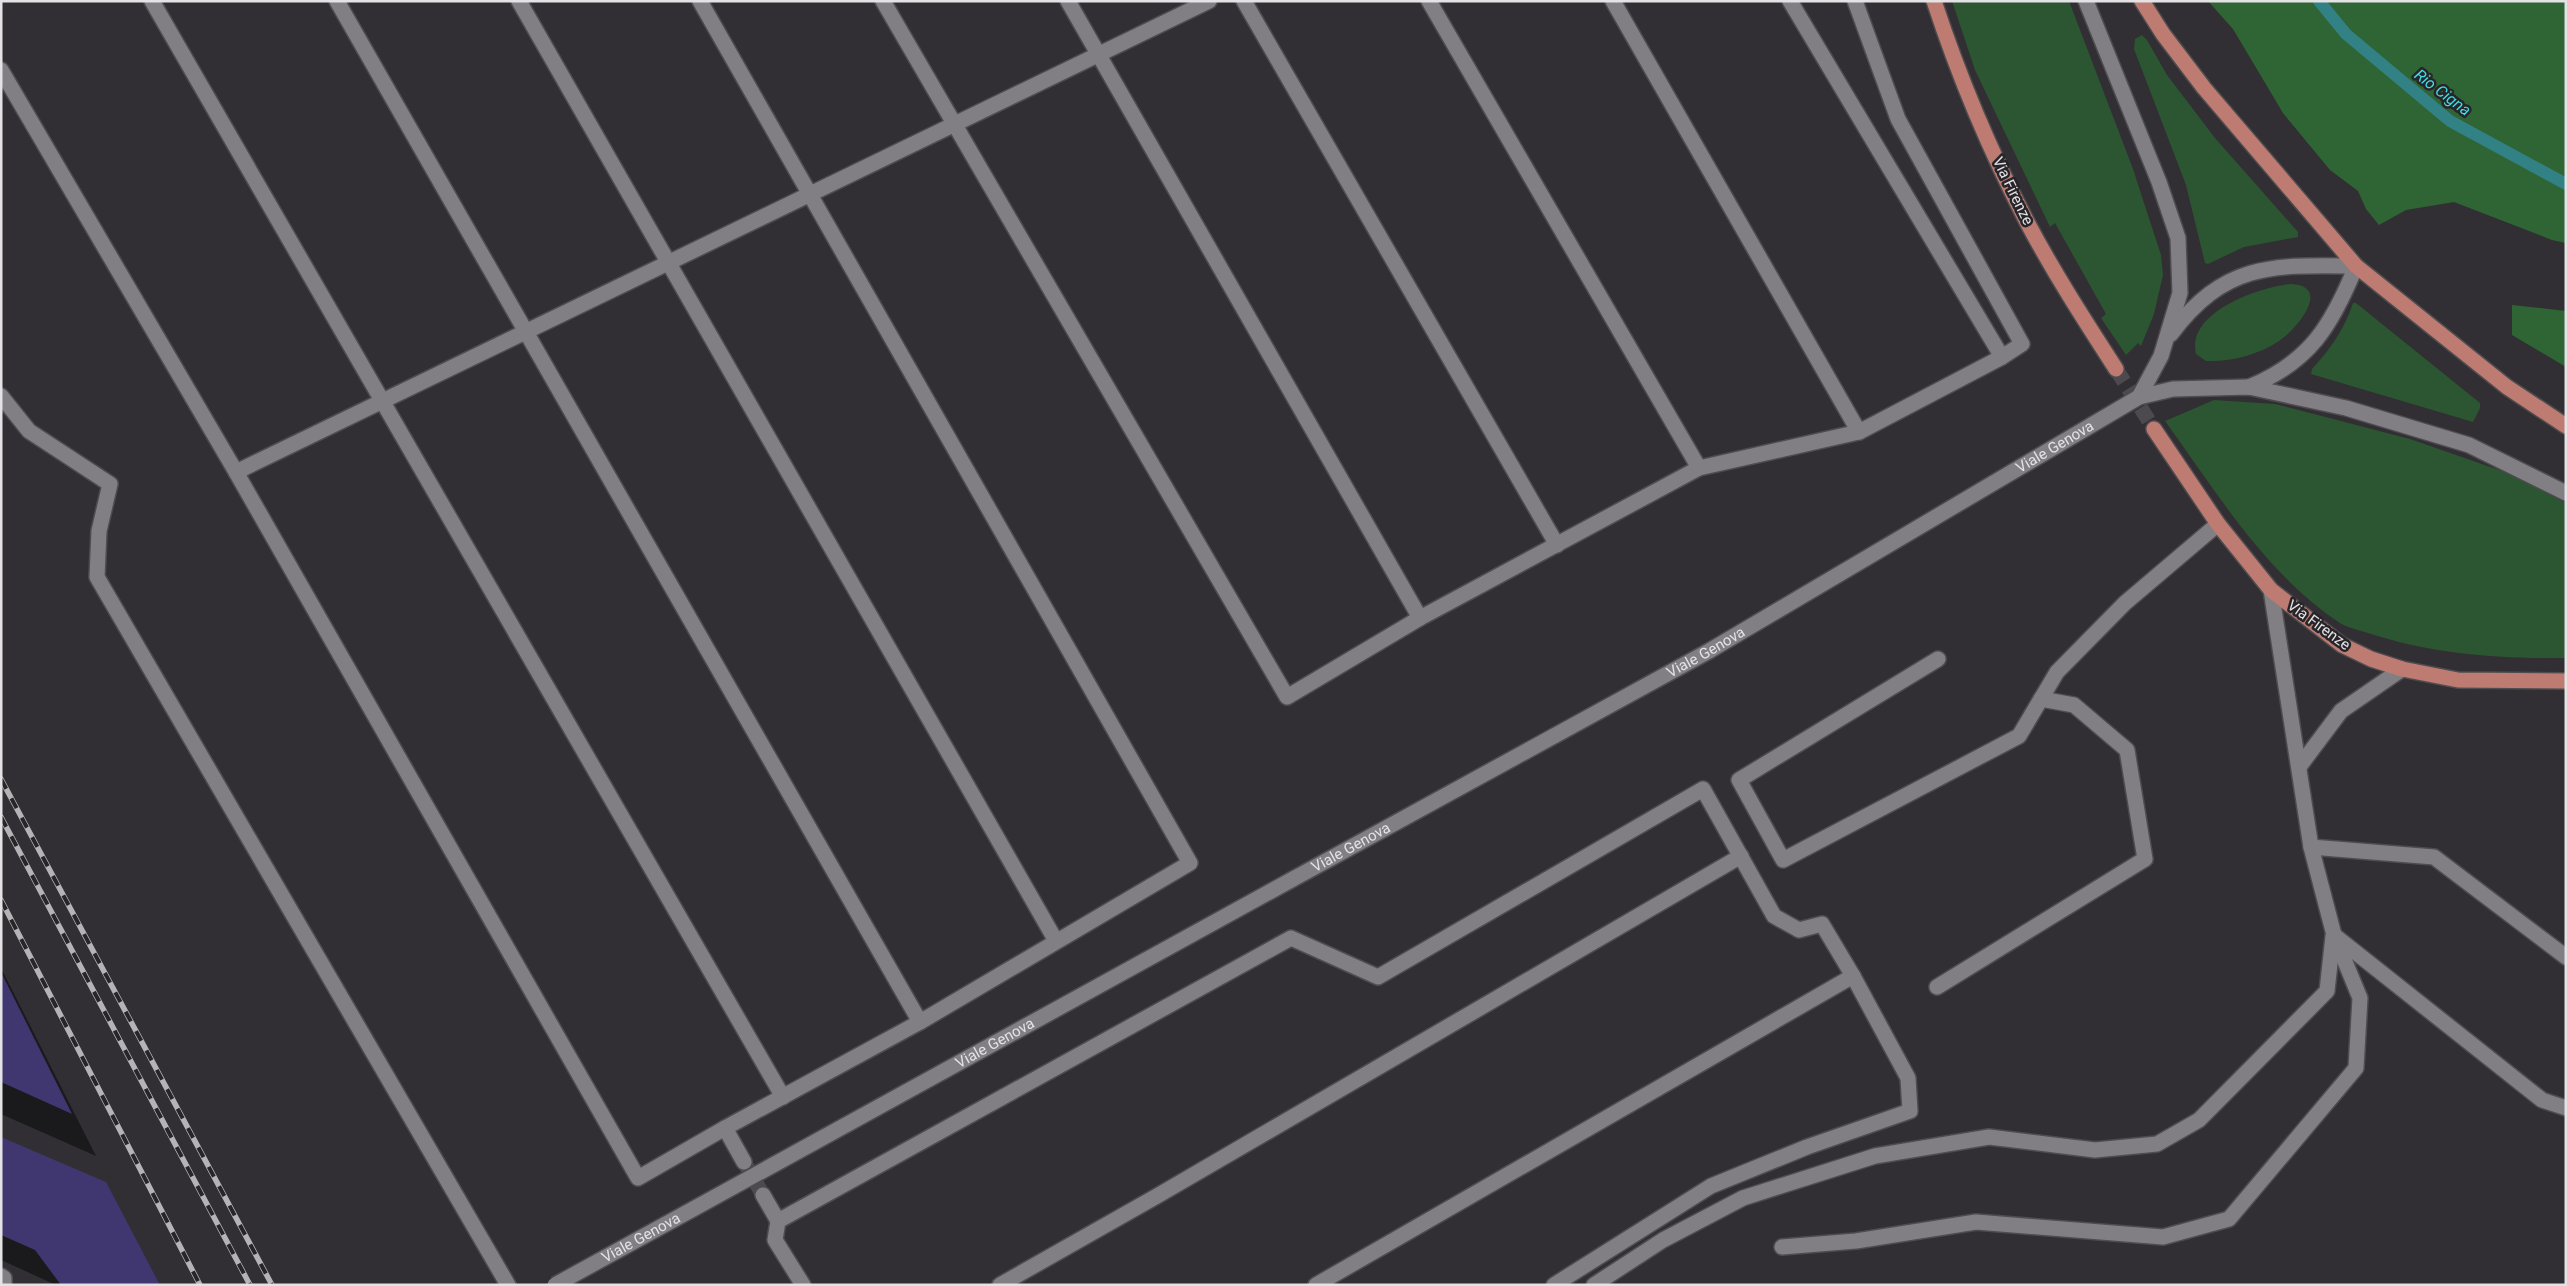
<svg xmlns="http://www.w3.org/2000/svg" width="2567" height="1286" font-family="Roboto,sans-serif">
  <style>
    .green { fill: #2c5531 }
    .forest { fill: #2f6535 }
    .shadow { fill: #0007 }
    .lines { fill: none; stroke-linecap: round; stroke-linejoin: round }
    .stream { stroke: #328185; stroke-width: 12 }
    .building { fill: #403670 }
    .minor-tunnel { stroke: #4c4a4e; stroke-width: 15; stroke-dasharray: 15 8; stroke-linecap: butt }
    .major-tunnel { stroke: #4c4a4e; stroke-width: 15; stroke-dasharray: 15 8; stroke-linecap: butt }
    .minor-casing { stroke: #4e4c4f; stroke-width: 18 }
    .major-casing { stroke: #4e4c4f; stroke-width: 18 }
    .minor { stroke: #817f84; stroke-width: 15 }
    .major { stroke: #be7b71; stroke-width: 15 }
    .rail-casing { stroke: #b4b3b5; stroke-width: 5.5 }
    .rail { stroke: #272529; stroke-width: 4; stroke-dasharray: 11; stroke-linecap: butt }
    .minor-bridge-casing { stroke: #4e4c4f; stroke-width: 18; stroke-linecap: butt }
    .minor-bridge { stroke: #817f84; stroke-width: 15 }
    .labels { text-anchor: middle; stroke-width: 5; stroke-linejoin: round; paint-order: stroke }
    .street-label { font-size: 15px; fill: #e3e2e4; stroke: #272529 }
    .water-label { font-size: 16px; font-style: italic; fill: #3fdce3; stroke: #272529 }
  </style>
  <rect width="100%" height="100%" fill="#312f33"/>
  <!-- green -->
  <g class="green">
    <polygon points="1952,1 2069,1 2133,169 2161,255 2163,275 2154,314 2141,346 2138,343 2126,355 2101,318 2106,314 2055,223 2050,227 1975,70"/>
    <polygon points="2142,35 2147,40 2167,75 2215,138 2298,232 2298,237 2244,247 2208,264 2205,263 2186,185 2134,49 2135,39"/>
    <path d="M2291 284C2333 286 2296 330 2279 341 2258 355 2231 362 2206 361L2196 354C2186 312 2260 287 2291 284Z"/>
    <path d="M2353 303H2356L2480 403V408L2473 422 2311 374 2312 369C2331 348 2344 330 2353 303Z"/>
    <path d="M2214 400 2275 404 2410 439 2505 472 2566 503V658C2499 659 2432 654 2368 633 2359 630 2348 628 2340 623 2265 573 2217 493 2165 421Z"/>
  </g>
  <!-- forest -->
  <g class="forest">
    <polygon points="2208,1 2566,1 2566,243 2552,240 2454,202 2406,210 2379,225 2366,209 2358,191 2330,170 2283,113 2233,29"/>
    <polygon points="2512,305 2566,311 2566,367 2512,335"/>
  </g>
  <!-- shadow -->
  <g class="shadow">
    <polygon points="1,968 96,1156 1,1114"/>
    <polygon points="1,1139 105,1183 160,1285 56,1285 1,1260"/>
  </g>
  <g class="lines">
    <!-- stream -->
    <polyline class="stream" points="2319,1 2346,34 2450,121 2566,184"/>
  </g>
  <!-- building -->
  <g class="building">
    <polygon points="1,972 72,1114 1,1082"/>
    <polygon points="1,1137 106,1182 160,1285 61,1285 35,1250 1,1235"/>
  </g>
  <g class="lines">
    <!-- minor-tunnel -->
    <polyline class="minor-tunnel" points="744,1162 763,1195"/>
    <!-- major-tunnel -->
    <polyline class="major-tunnel" points="2116,369 2154,429"/>
    <!-- minor casing -->
    <g class="minor-casing">
      <g id="minor">
        <polyline points="152,1 783,1097"/>
        <polyline points="337,1 920,1022"/>
        <polyline points="519,1 1056,941"/>
        <polyline points="700,1 1190,863 920,1022 725,1128 744,1162"/>
        <polyline points="883,1 1287,697 1420,618 1699,468 1859,432 2002,357 2022,344 1898,119 1855,1"/>
        <polyline points="1068,1 1420,618"/>
        <polyline points="1244,1 1557,545"/>
        <polyline points="1429,1 1699,468"/>
        <polyline points="1613,1 1859,432"/>
        <polyline points="1790,1 2002,357"/>
        <polyline points="2086,1 2159,182 2178,238 2180,293 2161,356 2139,397"/>
        <polyline points="1,70 236,472 1209,1"/>
        <path d="M2171 334C2225 262 2273 265 2356 266 2332 325 2310 362 2249 387"/>
        <polyline points="1,396 29,431 110,484 99,531 97,577 508,1285"/>
        <polyline points="236,472 638,1178 725,1128"/>
        <polyline points="1938,659 1739,780 1783,860 2019,736 2057,672 2125,603 2218,524"/>
        <polyline points="2299,767 2341,711 2402,669"/>
        <polyline points="2311,847 2434,857 2566,957"/>
        <path id="s1" d="M1293 879 1709 651 2139 397 2173 389 2249 387 2346 408 2469 445 2566 493"/>
        <polyline points="2335,936 2542,1100 2566,1108"/>
        <polyline points="1937,987 2145,859 2127,750 2074,705 2041,699"/>
        <polyline points="763,1195 778,1221 775,1240 803,1285"/>
        <polyline points="778,1221 1291,938 1378,977 1703,789 1774,916 1799,930 1822,924 1853,976 1908,1078 1910,1111 1807,1147 1711,1186 1554,1285"/>
        <polyline points="1782,1247 1856,1241 1976,1222 2163,1237 2229,1219 2356,1068 2360,998 2334,935 2311,847 2271,590"/>
        <polyline points="1,1276 4,1278 4,1285"/>
        <polyline points="1000,1285 1157,1196 1741,856"/>
        <polyline points="1316,1285 1853,976"/>
        <polyline points="1594,1285 1663,1240 1743,1198 1875,1156 1989,1137 2095,1150 2157,1144 2199,1120 2327,991 2333,936"/>
      </g>
    </g>
    <!-- major casing -->
    <g class="major-casing">
      <g id="major">
        <path d="M1934 1C1959 77 1990 151 2027 222 2054 273 2085 321 2116 369"/>
        <polyline points="2142,1 2163,34 2204,88 2356,266 2507,387 2566,426"/>
        <polyline points="2154,429 2218,524 2271,590 2342,645 2371,659 2402,669 2458,680 2566,681"/>
      </g>
    </g>
    <!-- minor -->
    <use href="#minor" class="minor"/>
    <!-- major -->
    <use href="#major" class="major"/>
    <!-- rail casing -->
    <g class="rail-casing">
      <g id="rail">
        <polyline points="1,779 272,1285"/>
        <polyline points="1,817 250,1285"/>
        <polyline points="1,900 200,1285"/>
      </g>
    </g>
    <!-- rail -->
    <use href="#rail" class="rail"/>
    <!-- minor-bridge casing -->
    <g class="minor-bridge-casing">
      <g id="minor-bridge">
        <path id="s2" d="M555 1285 1293 879"/>
      </g>
    </g>
    <!-- minor-bridge -->
    <use href="#minor-bridge" class="minor-bridge"/>
  </g>
  <g class="labels">
    <!-- street labels -->
    <g class="street-label">
      <text transform="translate(2013 191) rotate(64)" y="5">Via Firenze</text>
      <text dy="5" stroke="none"><textPath href="#s1" startOffset="876">Viale Genova</textPath></text>
      <text transform="translate(2319 625) rotate(36)" y="5">Via Firenze</text>
      <text dy="5" stroke="none"><textPath href="#s1" startOffset="471">Viale Genova</textPath></text>
      <text dy="5" stroke="none"><textPath href="#s1" startOffset="66">Viale Genova</textPath></text>
      <text dy="5" stroke="none"><textPath href="#s2" startOffset="502">Viale Genova</textPath></text>
      <text dy="5" stroke="none"><textPath href="#s2" startOffset="98">Viale Genova</textPath></text>
    </g>
    <!-- water labels -->
    <g class="water-label">
      <text transform="translate(2443 92) rotate(37)" y="6">Rio Cigna</text>
    </g>
  </g>
  <!-- border -->
  <rect width="2567" height="1286" fill="none" stroke="#e3e2e4" stroke-width="5"/>
</svg>
